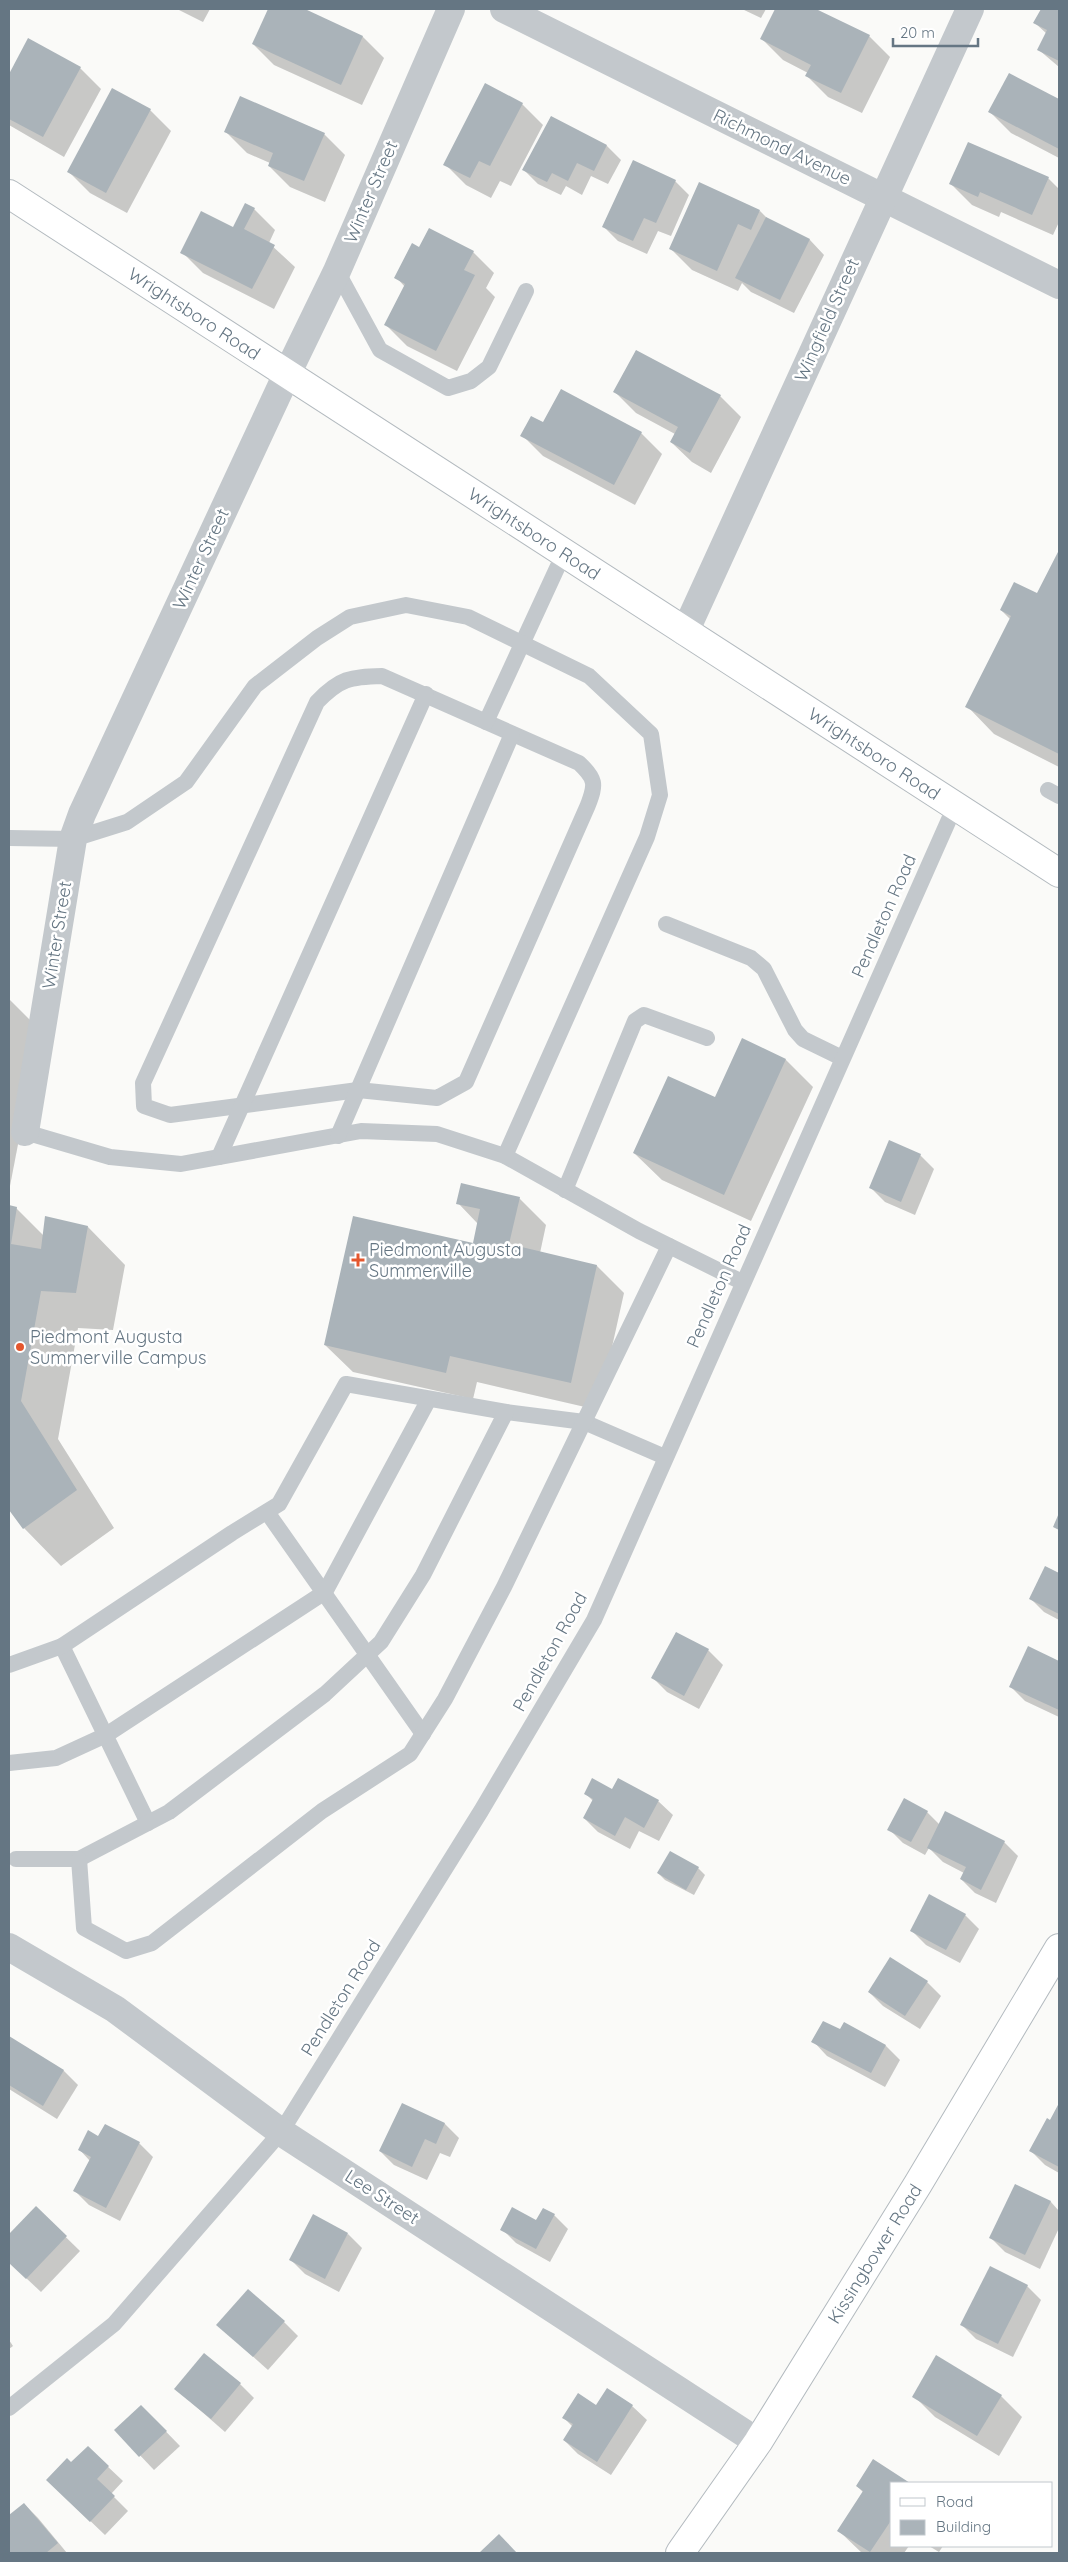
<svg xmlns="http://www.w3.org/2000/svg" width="1068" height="2562" font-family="Quicksand,sans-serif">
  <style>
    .shadow { fill: #0003 }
    .building { fill: #aab3b9 }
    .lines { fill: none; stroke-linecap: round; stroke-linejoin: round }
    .secondary-casing { stroke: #b3babf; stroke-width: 30 }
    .lane { stroke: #c3c8cc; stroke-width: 16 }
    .street { stroke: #c3c8cc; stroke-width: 28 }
    .secondary { stroke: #fff; stroke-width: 28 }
    .poi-dot { fill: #e4572e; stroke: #fff; stroke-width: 2 }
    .labels { text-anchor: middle; stroke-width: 5; stroke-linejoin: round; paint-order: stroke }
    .street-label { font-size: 18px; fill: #657683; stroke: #fff }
    .poi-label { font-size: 18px; fill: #657683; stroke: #fff; text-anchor: start }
  </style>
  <rect width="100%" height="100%" fill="#fafaf8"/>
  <!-- shadow -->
  <g class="shadow">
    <polygon points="177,9 210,9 203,22"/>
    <polygon points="270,9 302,9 363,37 384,58 362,105 274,65 253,44"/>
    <polygon points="742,9 766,9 761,18"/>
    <polygon points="777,9 814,9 869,36 890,57 862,113 828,97 807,76 808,73 783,60 762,39"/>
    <polygon points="1042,9 1059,11 1059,67 1039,50 1047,34 1035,23"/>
    <polygon points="29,40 80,68 101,89 64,157 9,125 9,77"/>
    <polygon points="1009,75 1059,101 1059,158 1011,133 990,112"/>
    <polygon points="522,104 543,125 511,186 500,181 491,198 466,185 445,164"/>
    <polygon points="150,110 171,131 127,213 90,193 69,172"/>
    <polygon points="551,117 607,146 621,160 608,184 591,176 582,195 566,186 561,195 538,184 524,170"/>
    <polygon points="226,132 324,134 345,155 325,202 290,187 269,166 270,163 247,153"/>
    <polygon points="1048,178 1059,189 1059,222 1053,235 1001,212 999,217 972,205 951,184"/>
    <polygon points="675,181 689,195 671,236 658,231 647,254 618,241 604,227"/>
    <polygon points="254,209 275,230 269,243 295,267 274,309 203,273 182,252 234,229"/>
    <polygon points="760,211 769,220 810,240 824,255 794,313 751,292 742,283 738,291 692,270 671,249"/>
    <polygon points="420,249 473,252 494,273 486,288 495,297 457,371 407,346 386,325 405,287 396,277"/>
    <polygon points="636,351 720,396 741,417 711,473 692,462 671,442 675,434 636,413 615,392"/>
    <polygon points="544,423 641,433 662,454 635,505 543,456 522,435"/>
    <polygon points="1059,553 1059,767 994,734 967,706 1011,620 1001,610 1038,595"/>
    <polygon points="9,999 40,1030 10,1186 9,1186"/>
    <polygon points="742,1040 786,1060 813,1087 751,1221 662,1180 634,1153 715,1099"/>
    <polygon points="920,1155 934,1169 915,1215 885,1202 871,1188"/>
    <polygon points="519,1198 546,1225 540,1253 597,1266 624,1293 598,1410 477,1382 473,1399 353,1372 325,1345 474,1244 478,1224 458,1203"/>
    <polygon points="9,1207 16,1208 44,1236 88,1227 125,1265 113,1330 78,1328 58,1439 114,1528 61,1566 24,1528 9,1507"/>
    <polygon points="1046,1568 1059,1575 1059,1620 1044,1612 1030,1598"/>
    <polygon points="676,1633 708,1650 723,1665 699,1709 667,1692 653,1678"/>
    <polygon points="1028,1648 1059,1662 1059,1717 1025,1701 1011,1687"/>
    <polygon points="619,1780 658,1801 673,1815 659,1841 639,1831 630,1849 598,1832 584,1818 593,1801 585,1793 613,1791"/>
    <polygon points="927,1812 940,1825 1004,1842 1018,1856 996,1903 975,1893 961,1879 964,1873 943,1862 929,1848 925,1855 903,1843 889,1829"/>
    <polygon points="698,1868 705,1875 694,1895 665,1880 658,1873"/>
    <polygon points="965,1915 979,1929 960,1963 926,1945 912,1931"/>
    <polygon points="927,1982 941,1996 920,2029 883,2006 869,1992"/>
    <polygon points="840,2031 886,2046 900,2060 885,2087 827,2056 813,2041"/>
    <polygon points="9,2038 64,2071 78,2085 57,2119 9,2089"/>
    <polygon points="402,2105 445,2124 459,2138 450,2157 440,2153 427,2180 394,2165 380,2151"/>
    <polygon points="1059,2106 1059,2173 1045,2165 1031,2151"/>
    <polygon points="139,2143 153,2157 120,2221 89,2205 75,2191 90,2161 79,2149"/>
    <polygon points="1016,2186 1051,2202 1059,2211 1059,2228 1040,2269 1005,2252 991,2238"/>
    <polygon points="36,2208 80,2251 41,2292 9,2262 9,2236"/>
    <polygon points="554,2215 568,2229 550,2262 516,2243 502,2229"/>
    <polygon points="348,2234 362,2248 339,2292 305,2274 291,2260"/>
    <polygon points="1027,2286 1041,2300 1013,2357 976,2339 962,2325"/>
    <polygon points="284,2322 298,2336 268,2370 218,2325"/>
    <polygon points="9,2340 13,2346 9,2349"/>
    <polygon points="937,2357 1001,2396 1022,2417 999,2456 935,2417 914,2396"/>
    <polygon points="240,2384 254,2398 225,2432 176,2389"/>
    <polygon points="607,2390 632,2406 647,2420 611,2475 578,2454 564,2440 573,2427 564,2418 597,2406"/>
    <polygon points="141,2406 180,2446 154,2470 116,2430"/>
    <polygon points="88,2448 123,2481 111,2494 128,2511 105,2535 62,2494 71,2464"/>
    <polygon points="873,2461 907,2483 892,2483 892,2546 909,2546 904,2553 862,2553 839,2531 863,2492 857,2486"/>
    <polygon points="24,2504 38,2518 67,2553 9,2553 9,2517"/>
    <polygon points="929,2546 943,2546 939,2552"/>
  </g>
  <!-- building -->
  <g class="building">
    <polygon points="268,9 305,9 363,36 341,85 252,44"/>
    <polygon points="775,9 816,9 870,35 841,93 805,76 811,65 760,39"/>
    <polygon points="1041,9 1059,9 1059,61 1037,50 1047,30 1033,23"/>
    <polygon points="28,38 81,67 43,137 9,119 9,74"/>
    <polygon points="1009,73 1059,99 1059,149 988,112"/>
    <polygon points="485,83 523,103 490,166 479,161 470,178 443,165"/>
    <polygon points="112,88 151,109 106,193 67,172"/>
    <polygon points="240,96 325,133 304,181 268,166 273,153 224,132"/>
    <polygon points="551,116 607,145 594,171 577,163 568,181 552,173 547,182 522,170"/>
    <polygon points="968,142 1049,177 1032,215 980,192 978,197 949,184"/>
    <polygon points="633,160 676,180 656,223 644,218 633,241 602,227"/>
    <polygon points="699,182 760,210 751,230 738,224 717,271 669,249"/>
    <polygon points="245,203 255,208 244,229 275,245 252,289 180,253 201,211 233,227"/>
    <polygon points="766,217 810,239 780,300 735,278"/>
    <polygon points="429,228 474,251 464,270 475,275 436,351 384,325 405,284 394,278 412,243 419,247"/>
    <polygon points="636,350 721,395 690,453 670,442 678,427 613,392"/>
    <polygon points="561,389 642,432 614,485 520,436 531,416 543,422"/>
    <polygon points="1059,550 1059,754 965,707 1011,616 1000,610 1014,582 1037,593"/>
    <polygon points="742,1038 786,1059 724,1195 633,1153 668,1076 715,1097"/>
    <polygon points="889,1140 921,1154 901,1202 869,1188"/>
    <polygon points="461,1183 520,1197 509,1244 597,1265 571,1383 450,1356 446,1373 324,1345 353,1216 473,1243 480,1209 456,1204"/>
    <polygon points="9,1205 17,1207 11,1244 41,1249 45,1216 88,1226 76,1293 41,1291 21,1401 77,1490 23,1529 9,1510"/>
    <polygon points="1059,1513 1059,1530 1053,1527"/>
    <polygon points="1045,1566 1059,1573 1059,1614 1029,1599"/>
    <polygon points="676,1632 709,1649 684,1696 651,1678"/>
    <polygon points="1028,1646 1059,1661 1059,1710 1009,1687"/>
    <polygon points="592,1778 612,1789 618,1778 659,1800 644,1828 625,1817 615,1836 583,1818 593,1799 584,1794"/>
    <polygon points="904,1798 928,1811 911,1842 887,1830"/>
    <polygon points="945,1811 1005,1841 981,1890 960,1879 966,1867 927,1848"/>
    <polygon points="670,1851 699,1867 686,1890 657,1873"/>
    <polygon points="929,1894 966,1914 946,1950 910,1931"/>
    <polygon points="890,1957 928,1981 905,2016 868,1992"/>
    <polygon points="823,2021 840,2029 844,2022 886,2045 871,2073 811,2042"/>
    <polygon points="9,2036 64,2070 43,2106 9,2085"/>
    <polygon points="402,2103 445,2123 436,2144 425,2139 412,2167 379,2151"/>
    <polygon points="1059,2103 1059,2167 1029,2151 1047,2118 1050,2120"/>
    <polygon points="105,2124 140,2142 106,2208 73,2191 91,2157 78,2150 88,2130 98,2136"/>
    <polygon points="1015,2184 1051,2201 1025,2255 989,2238"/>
    <polygon points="36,2206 67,2236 26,2279 9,2263 9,2234"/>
    <polygon points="512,2207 536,2220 543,2208 555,2214 536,2249 500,2230"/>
    <polygon points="313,2214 348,2233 325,2279 289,2260"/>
    <polygon points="990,2266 1028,2285 998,2344 960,2325"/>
    <polygon points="248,2289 285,2321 253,2357 216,2325"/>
    <polygon points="204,2353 241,2383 211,2419 174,2389"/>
    <polygon points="936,2355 1002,2395 977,2436 912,2397"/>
    <polygon points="607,2388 633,2405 597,2462 563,2440 573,2424 562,2418 578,2393 596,2405"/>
    <polygon points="141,2405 167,2431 139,2457 114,2430"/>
    <polygon points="88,2446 109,2466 97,2479 115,2496 90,2522 46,2480 67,2458 71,2462"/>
    <polygon points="873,2459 910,2483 892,2483 892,2519 870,2552 837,2531 863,2491 856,2486"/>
    <polygon points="24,2503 58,2543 46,2553 9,2553 9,2515"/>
    <polygon points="499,2534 517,2553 479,2553"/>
  </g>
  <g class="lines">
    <!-- secondary casing -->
    <g class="secondary-casing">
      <g id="secondary">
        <polyline points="9,194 1059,873"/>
        <polyline points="680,2553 758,2442 918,2184 1059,1948"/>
      </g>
    </g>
    <!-- lane -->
    <g class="lane">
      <polyline points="337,271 380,350 448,388 471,381 489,367 526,291"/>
      <path d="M382 676 579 763C596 779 596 784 588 805L466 1082 437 1098 358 1090 170 1115 144 1106 143 1083 317 702C340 678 350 677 382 676Z"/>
      <polyline points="486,722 564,553"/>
      <polyline points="1048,790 1059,796"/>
      <polyline points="9,838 73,839 127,822 186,782 255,686 317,638 350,617 406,605 468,617 589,676 651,734 660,795 647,837 505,1156"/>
      <polyline points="666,924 751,958 764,969 795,1030 803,1039 842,1058"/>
      <polyline points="25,1132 110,1157 181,1164 361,1131 437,1134 505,1156 639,1231 742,1282"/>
      <polyline points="338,1136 512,734"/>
      <polyline points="219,1157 426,694"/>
      <polyline points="565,1190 635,1021 644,1015 707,1038"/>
      <polyline points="267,1512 423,1734"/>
      <polyline points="62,1646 148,1823"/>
      <polyline points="9,1665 62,1646 232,1533 279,1504 346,1384 506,1412 584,1422 665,1457"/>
      <polyline points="9,1763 56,1758 106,1735 325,1592 429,1399"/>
      <polyline points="16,1859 79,1859 169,1812 325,1694 381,1642 423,1575 506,1412"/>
      <polyline points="79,1859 84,1928 126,1951 152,1943 322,1811 410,1754 445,1699 504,1587 669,1246"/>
      <polyline points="9,2408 114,2324 281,2132 481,1811 594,1620 955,806"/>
    </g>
    <!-- street -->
    <g class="street">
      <polyline points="504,9 1059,285"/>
      <polyline points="685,632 970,9"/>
      <polyline points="25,1132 73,839 82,814 287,374 337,271 451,9"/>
      <polyline points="9,1947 115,2009 281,2132 758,2442"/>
    </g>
    <!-- secondary -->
    <use href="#secondary" class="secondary"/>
  </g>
  <!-- markers -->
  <g class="poi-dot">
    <path d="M355.5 1252.5h5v5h5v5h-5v5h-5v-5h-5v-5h5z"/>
    <circle cx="20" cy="1347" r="5"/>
  </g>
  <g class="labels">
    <!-- street labels -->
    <g class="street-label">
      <text transform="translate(782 147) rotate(26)" y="6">Richmond Avenue</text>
      <text transform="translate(371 192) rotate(-67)" y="6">Winter Street</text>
      <text transform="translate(194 314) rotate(33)" y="6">Wrightsboro Road</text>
      <text transform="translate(827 320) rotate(-66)" y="6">Wingfield Street</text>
      <text transform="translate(534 534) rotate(33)" y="6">Wrightsboro Road</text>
      <text transform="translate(201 559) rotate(-65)" y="6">Winter Street</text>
      <text transform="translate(874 754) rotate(33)" y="6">Wrightsboro Road</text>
      <text transform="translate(884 916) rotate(-66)" y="6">Pendleton Road</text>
      <text transform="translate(57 935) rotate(-81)" y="6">Winter Street</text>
      <text transform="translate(719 1286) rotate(-66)" y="6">Pendleton Road</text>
      <text transform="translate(550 1652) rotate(-61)" y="6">Pendleton Road</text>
      <text transform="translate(341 1998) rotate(-58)" y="6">Pendleton Road</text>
      <text transform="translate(382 2197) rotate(33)" y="6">Lee Street</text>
      <text transform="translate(875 2254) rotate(-58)" y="6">Kissingbower Road</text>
    </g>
    <!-- poi labels -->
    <g class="poi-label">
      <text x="369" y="1256">Piedmont Augusta<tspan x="369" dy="21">Summerville</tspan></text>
      <text x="30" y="1343">Piedmont Augusta<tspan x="30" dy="21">Summerville Campus</tspan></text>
    </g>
  </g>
  <!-- border -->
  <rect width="1068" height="2562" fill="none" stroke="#657683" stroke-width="20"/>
  <!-- legend -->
  <rect x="890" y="2482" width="162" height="65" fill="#ffffff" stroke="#c1c8cd"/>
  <rect x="900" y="2498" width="25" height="8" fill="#ffffff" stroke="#c1c8cd"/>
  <text x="936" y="2507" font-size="15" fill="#657683">Road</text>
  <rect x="900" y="2520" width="25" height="15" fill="#aab3b9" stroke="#c1c8cd"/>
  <text x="936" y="2532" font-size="15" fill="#657683">Building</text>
  <!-- scale -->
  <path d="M893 38v8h85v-8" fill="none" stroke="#657683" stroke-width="2.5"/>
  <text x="900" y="38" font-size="15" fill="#657683" stroke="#ffffff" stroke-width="4" paint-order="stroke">20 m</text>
</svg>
